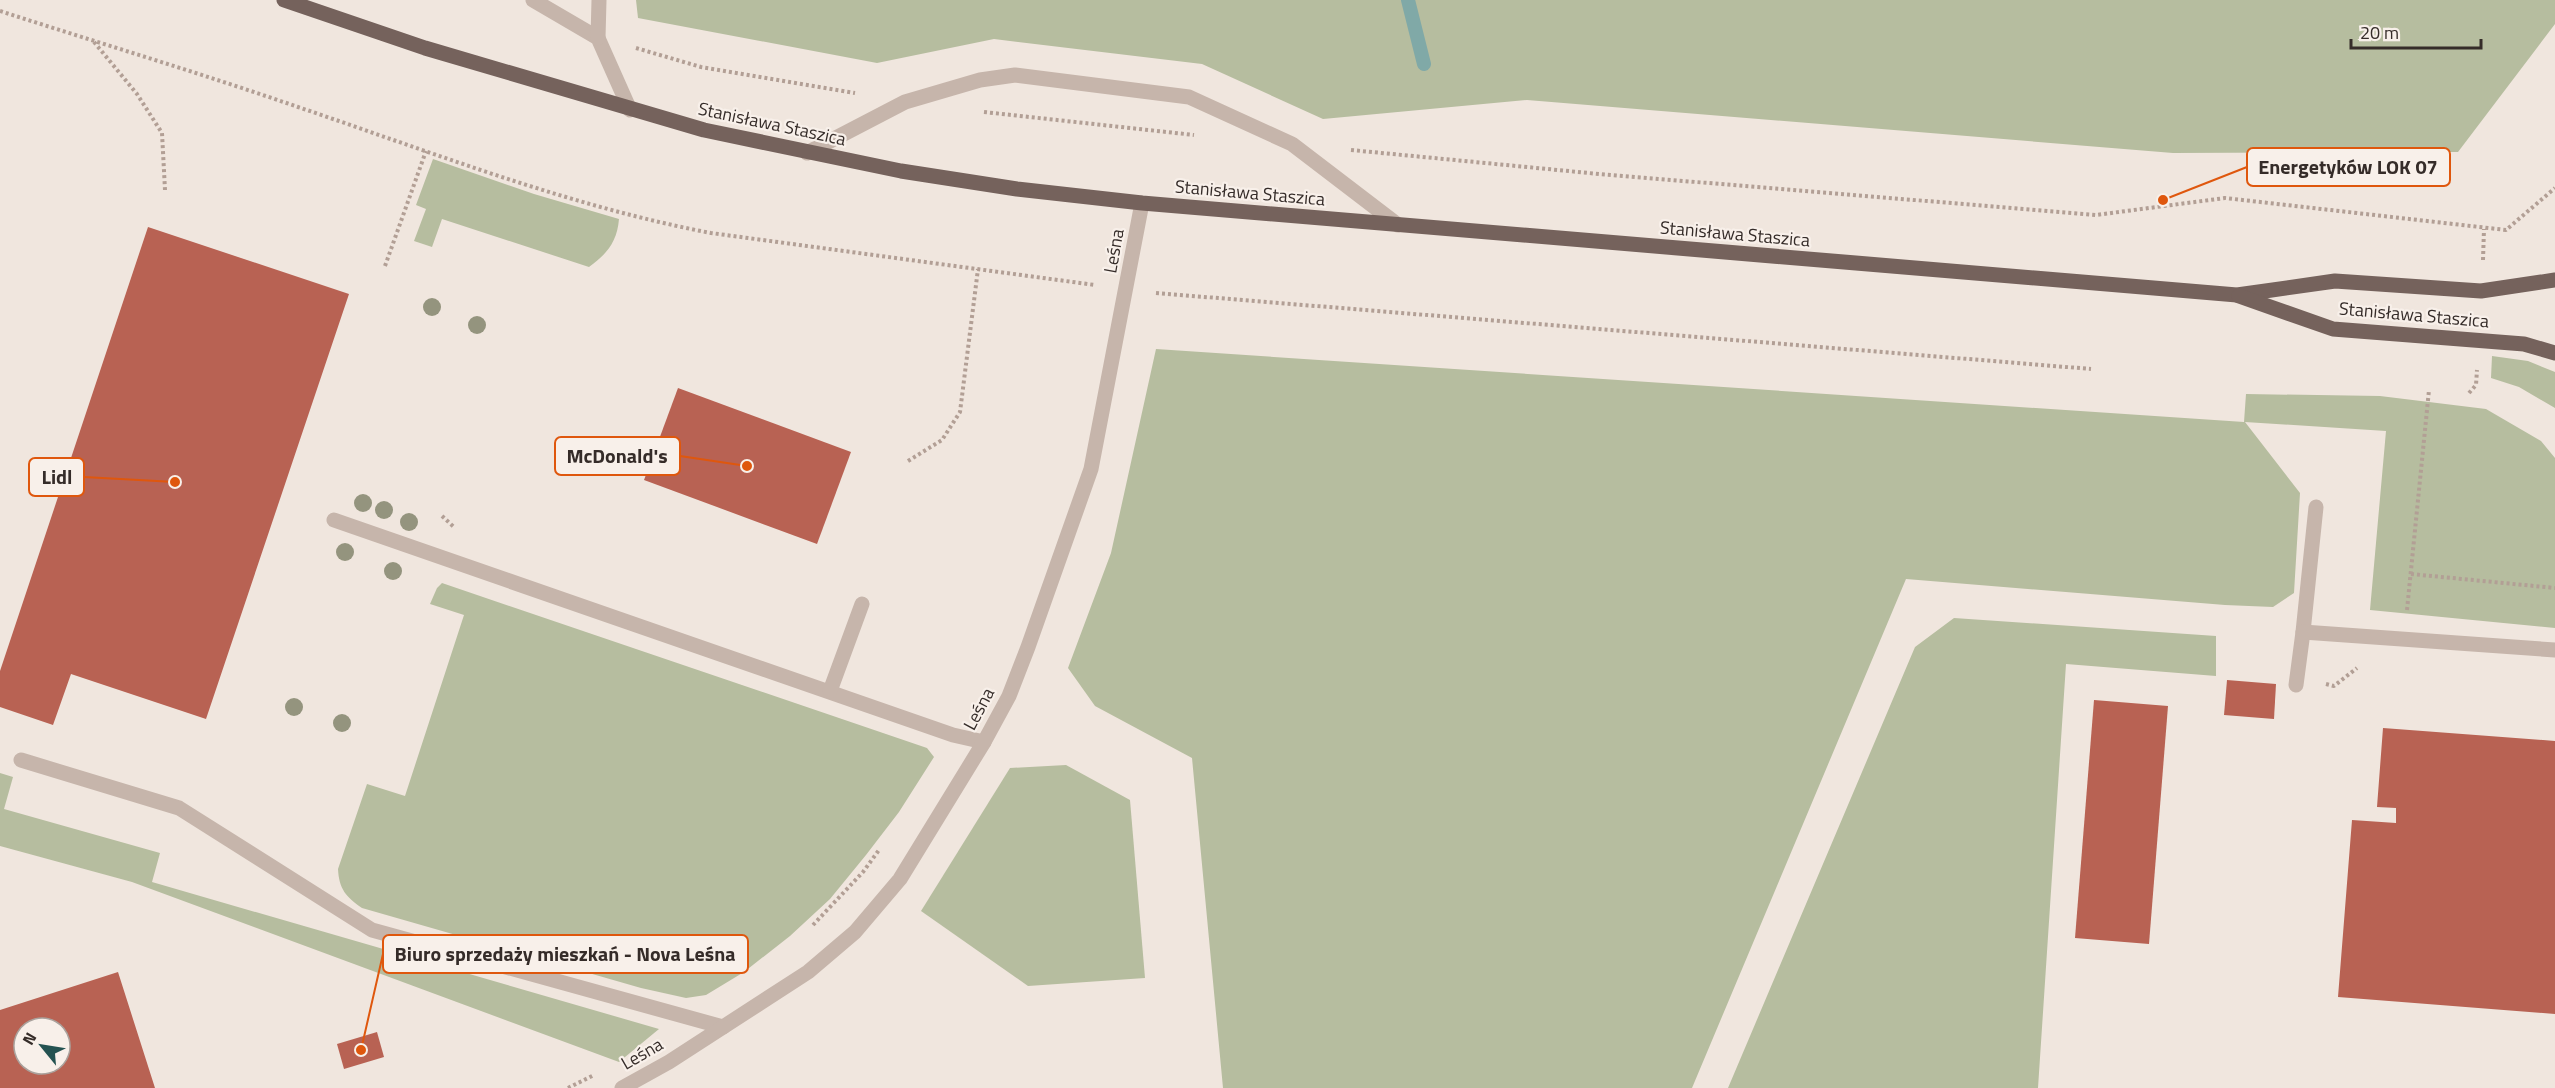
<svg xmlns="http://www.w3.org/2000/svg" width="2555" height="1088" font-family="'Titillium Web',sans-serif">
  <style>
    .green { fill: #b6bd9f }
    .lines { fill: none; stroke-linecap: round; stroke-linejoin: round }
    .stream { stroke: #80a9a7; stroke-width: 14 }
    .building { fill: #b86253; fill-rule: evenodd }
    .path { stroke: #b29f95; stroke-width: 4; stroke-dasharray: 3 3; stroke-linecap: butt }
    .minor { stroke: #c6b5ab; stroke-width: 15 }
    .major { stroke: #75625c; stroke-width: 15 }
    .tree { fill: #94947e }
    .labels { text-anchor: middle; stroke-width: 4.5; stroke-linejoin: round; paint-order: stroke }
    .street-label { font-size: 18px; fill: #352c29; stroke: #f8f0ea }
    .leader { fill: none; stroke: #df570d; stroke-width: 2 }
    .callout-dot { fill: #df570d; stroke: #f8f0ea; stroke-width: 2 }
    .callout { fill: #f8f0ea; stroke: #df570d; stroke-width: 2 }
    .callout-label { font-size: 20px; text-anchor: middle; font-weight: bold; fill: #352c29 }
  </style>
  <rect width="100%" height="100%" fill="#f0e6de"/>
  <!-- green -->
  <g class="green">
    <polygon points="636,0 2555,0 2555,24 2458,152 2173,153 1527,100 1323,119 1202,64 994,39 877,63 638,18"/>
    <path d="M433 159 534 194 619 219C617 242 607 254 589 267L442 219 432 247 414 241 426 209 416 205Z"/>
    <polygon points="1156,349 2244,422 2246,394 2380,396 2486,409 2541,441 2555,458 2555,628 2370,610 2386,431 2245,422 2300,493 2294,593 2273,607 2225,605 1906,579 1692,1088 1223,1088 1192,758 1095,706 1068,668 1111,553"/>
    <polygon points="2492,356 2528,361 2555,372 2555,408 2519,387 2491,378"/>
    <path d="M442 583 927 748 934 757 899 812 866 855 830 899 790 936 744 972 706 995 686 998 641 988 362 908C346 897 339 889 338 869L367 784 405 796 464 615 430 604 437 588Z"/>
    <polygon points="1954,618 2216,636 2216,676 2066,664 2038,1088 1728,1088 1915,647"/>
    <polygon points="1066,765 1130,800 1145,978 1028,986 921,911 1010,768"/>
    <polygon points="0,773 13,777 4,809 160,853 152,882 659,1029 619,1062 132,882 0,846"/>
  </g>
  <g class="lines">
    <!-- stream -->
    <polyline class="stream" points="1408,0 1424,64"/>
  </g>
  <!-- building -->
  <g class="building">
    <polygon points="148,227 349,294 206,719 71,674 53,725 0,707 0,671"/>
    <polygon points="678,388 851,452 817,544 644,480"/>
    <polygon points="2227,680 2276,684 2274,719 2224,715"/>
    <polygon points="2094,700 2168,706 2149,944 2075,938"/>
    <polygon points="2383,728 2555,741 2555,1014 2338,997 2352,820 2396,823 2396,808 2377,807"/>
    <path d="M118 972 155 1088H0V1010ZM24 1028H60V1064H24Z"/>
    <polygon points="377,1032 384,1057 344,1069 337,1044"/>
  </g>
  <g class="lines">
    <!-- path -->
    <g class="path">
      <path d="M0 11C99 43 200 73 298 107 434 153 569 206 711 233L1095 285"/>
      <polyline points="94,42 137,94 162,133 165,190"/>
      <polyline points="636,48 701,67 855,93"/>
      <polyline points="984,112 1194,135"/>
      <polyline points="1351,150 1599,174 2096,215 2225,198 2506,230 2555,188"/>
      <polyline points="2483,260 2484,229"/>
      <polyline points="385,266 426,151"/>
      <polyline points="1156,293 2091,369"/>
      <polyline points="2469,393 2476,385 2477,370"/>
      <polyline points="908,461 942,440 960,412 978,269"/>
      <polyline points="442,516 455,528"/>
      <polyline points="2411,574 2555,588"/>
      <polyline points="2407,610 2429,390"/>
      <polyline points="2326,684 2334,686 2357,668"/>
      <polyline points="813,925 863,872 879,850"/>
      <polyline points="568,1088 594,1075"/>
    </g>
    <!-- minor -->
    <g class="minor">
      <polyline points="533,0 598,38 630,110"/>
      <polyline points="598,38 599,0"/>
      <polyline points="807,153 905,102 980,80 1015,75 1189,97 1292,144 1398,225"/>
      <polyline points="334,520 953,735 984,742"/>
      <polyline points="2303,632 2316,507"/>
      <polyline points="2296,685 2303,632 2555,650"/>
      <polyline points="830,691 862,604"/>
      <polyline points="21,760 179,808 372,930 723,1027"/>
      <polyline points="622,1088 669,1062 808,972 855,932 900,879 984,742 1009,696 1028,647 1091,469 1142,203"/>
    </g>
    <!-- major -->
    <g class="major">
      <polyline points="284,0 425,48 704,130 901,171 1017,189 1142,203 2237,295 2335,281 2481,291 2555,280"/>
      <polyline points="2239,296 2333,329 2524,344 2555,353"/>
    </g>
  </g>
  <!-- trees -->
  <g class="tree">
    <circle cx="432" cy="307" r="9"/>
    <circle cx="477" cy="325" r="9"/>
    <circle cx="363" cy="503" r="9"/>
    <circle cx="384" cy="510" r="9"/>
    <circle cx="409" cy="522" r="9"/>
    <circle cx="345" cy="552" r="9"/>
    <circle cx="393" cy="571" r="9"/>
    <circle cx="294" cy="707" r="9"/>
    <circle cx="342" cy="723" r="9"/>
  </g>
  <g class="labels">
    <!-- street labels -->
    <g class="street-label">
      <text transform="translate(772 124) rotate(12)" y="6">Stanisława Staszica</text>
      <text transform="translate(1250 193) rotate(5)" y="6">Stanisława Staszica</text>
      <text transform="translate(1735 234) rotate(5)" y="6">Stanisława Staszica</text>
      <text transform="translate(1114 251) rotate(-80)" y="6">Leśna</text>
      <text transform="translate(2414 315) rotate(5)" y="6">Stanisława Staszica</text>
      <text transform="translate(979 709) rotate(-62)" y="6">Leśna</text>
      <text transform="translate(642 1054) rotate(-30)" y="6">Leśna</text>
    </g>
  </g>
  <!-- callouts -->
  <path class="leader" d="M2163 200L2247 167M747 466L680 456M175 482L84 477M361 1050L383 954"/>
  <g class="callout-dot">
    <circle cx="2163" cy="200" r="6"/>
    <circle cx="747" cy="466" r="6"/>
    <circle cx="175" cy="482" r="6"/>
    <circle cx="361" cy="1050" r="6"/>
  </g>
  <g class="callout">
    <rect x="2247" y="148" width="203" height="38" rx="6"/>
    <rect x="555" y="437" width="125" height="38" rx="6"/>
    <rect x="29" y="458" width="55" height="38" rx="6"/>
    <rect x="383" y="935" width="365" height="38" rx="6"/>
  </g>
  <g class="callout-label">
    <text x="2348" y="174">Energetyków LOK 07</text>
    <text x="617" y="463">McDonald's</text>
    <text x="57" y="484">Lidl</text>
    <text x="565" y="961">Biuro sprzedaży mieszkań - Nova Leśna</text>
  </g>
  <!-- north arrow -->
  <g transform="translate(42 1046) rotate(300)"><circle r="28" fill="#f8f0ea" stroke="#aaa29d" stroke-width="1.5"/>
  <path d="M0-4.5L10 22L0 15L-10 22Z" fill="#245251"/>
  <text y="-9" font-size="16" font-weight="bold" text-anchor="middle" fill="#352c29">N</text>
  </g>
  <!-- scale -->
  <path d="M2351 39v9h130v-9" fill="none" stroke="#352c29" stroke-width="3"/>
  <text x="2360" y="39" font-size="18" fill="#352c29" stroke="#f8f0ea" stroke-width="4.5" paint-order="stroke">20 m</text>
</svg>
